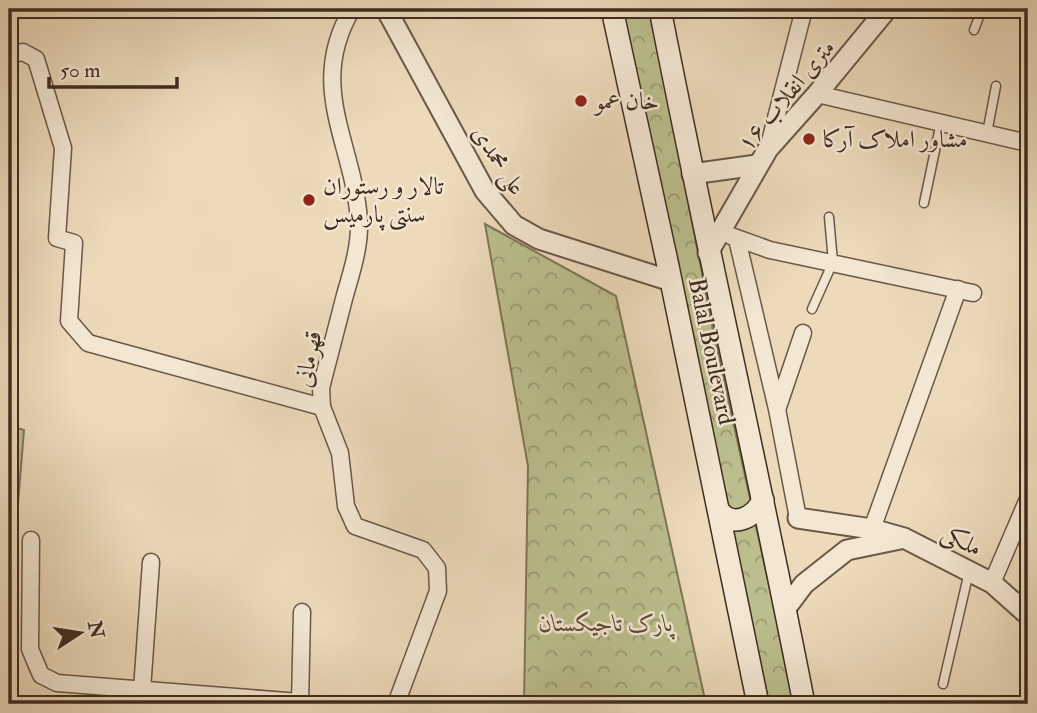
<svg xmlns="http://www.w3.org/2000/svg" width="1037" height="713" font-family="'IM FELL Double Pica',Amiri,serif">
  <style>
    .forest { fill: url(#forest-crowns); stroke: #7e7656; stroke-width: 2 }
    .pitch { fill: #bcbe8d; stroke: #7e7656; stroke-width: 2 }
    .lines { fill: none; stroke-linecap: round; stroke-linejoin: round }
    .service-casing { stroke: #6a5847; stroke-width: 11 }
    .minor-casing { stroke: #6a5847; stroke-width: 19 }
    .tertiary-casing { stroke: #6a5847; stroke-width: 23 }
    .secondary-casing { stroke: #3f2d20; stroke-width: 24 }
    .service { stroke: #f3e7d3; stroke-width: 8 }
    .minor { stroke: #f3e7d3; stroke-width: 16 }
    .tertiary { stroke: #f3e7d3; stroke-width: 19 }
    .secondary { stroke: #f3e7d3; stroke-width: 21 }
    .poi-dot { fill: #8f2418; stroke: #f3e7d3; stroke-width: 2.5 }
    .labels { text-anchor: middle; stroke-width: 5; stroke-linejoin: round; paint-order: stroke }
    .street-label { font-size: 24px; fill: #3f2d20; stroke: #f3e7d3 }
    .poi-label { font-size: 24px; fill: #3f2d20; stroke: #f3e7d3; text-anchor: start }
    .park-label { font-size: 24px; font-style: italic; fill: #584a36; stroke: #f3e7d3 }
  </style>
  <defs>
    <pattern id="forest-crowns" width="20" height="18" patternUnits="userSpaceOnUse" patternTransform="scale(1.75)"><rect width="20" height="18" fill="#bcbe8d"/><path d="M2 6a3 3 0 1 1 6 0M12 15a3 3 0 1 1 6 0" fill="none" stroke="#9a9b73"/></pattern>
  </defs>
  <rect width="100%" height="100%" fill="#ecdabb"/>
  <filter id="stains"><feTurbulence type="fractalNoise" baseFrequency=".00286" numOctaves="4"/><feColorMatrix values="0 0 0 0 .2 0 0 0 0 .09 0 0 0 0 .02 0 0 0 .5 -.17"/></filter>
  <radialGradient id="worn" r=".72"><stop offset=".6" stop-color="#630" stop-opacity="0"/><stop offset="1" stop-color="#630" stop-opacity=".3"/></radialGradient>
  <!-- forest -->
  <g class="forest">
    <polygon points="622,9 651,9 712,325 795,704 769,704"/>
    <polygon points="485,224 616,296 706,704 524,704 528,466"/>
  </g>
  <!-- pitch -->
  <polygon class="pitch" points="9,426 24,430 13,565 9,564"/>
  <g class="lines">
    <!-- service casing -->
    <g class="service-casing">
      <g id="service">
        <polyline points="974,30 982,9"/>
        <polyline points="987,133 996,86"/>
        <polyline points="924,203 941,122"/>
        <polyline points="812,309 833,262 829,217"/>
        <polyline points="943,684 969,572"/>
      </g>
    </g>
    <!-- minor casing -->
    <g class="minor-casing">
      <g id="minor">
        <path d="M352 9C306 87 354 143 359 221 360 246 352 271 345 295 337 326 329 357 321 388L322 407 340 453 346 506 355 526 423 550 437 568 438 591 396 704"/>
        <polyline points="9,55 23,52 36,59 63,148 57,238 74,243 69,321 88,343 322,407"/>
        <polyline points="817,94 1028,143"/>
        <polyline points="768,149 804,9"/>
        <polyline points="731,236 770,250 973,293"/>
        <polyline points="737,239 777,409 798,518"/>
        <polyline points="778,407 803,333"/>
        <polyline points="872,529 958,289"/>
        <polyline points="31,540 30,649 41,675 57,683 300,702"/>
        <polyline points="992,583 1028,499"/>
        <polyline points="142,690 151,562"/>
        <polyline points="300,704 302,612"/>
      </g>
    </g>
    <!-- tertiary casing -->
    <g class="tertiary-casing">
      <g id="tertiary">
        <polyline points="386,9 485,191 514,225 539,239 671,281"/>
        <polyline points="692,174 757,165"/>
        <polyline points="708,253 768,149 817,94 887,9"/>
        <polyline points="798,518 872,529 904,538 992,583 1028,615"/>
        <polyline points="786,608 804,584 847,550 900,539"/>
      </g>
    </g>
    <!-- secondary casing -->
    <g class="secondary-casing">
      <g id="secondary">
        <polyline points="612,9 668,266 758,704"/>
        <path d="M660 9C705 241 759 472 804 704"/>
        <path d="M719 511C733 529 755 517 763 500"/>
      </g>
    </g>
    <!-- service -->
    <use href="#service" class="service"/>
    <!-- minor -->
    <use href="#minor" class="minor"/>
    <!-- tertiary -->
    <use href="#tertiary" class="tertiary"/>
    <!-- secondary -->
    <use href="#secondary" class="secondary"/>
  </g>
  <!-- markers -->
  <g class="poi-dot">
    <circle cx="581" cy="101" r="7"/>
    <circle cx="809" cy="139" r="7"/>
    <circle cx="309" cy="200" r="7"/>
  </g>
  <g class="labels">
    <!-- street labels -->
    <g class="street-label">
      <text transform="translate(786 95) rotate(-50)" y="8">۱۶ متری انقلاب</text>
      <text transform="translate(499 160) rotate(57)" y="8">علی محمدی</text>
      <text transform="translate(712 351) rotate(78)" y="8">Balal Boulevard</text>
      <text transform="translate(308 359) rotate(-79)" y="8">قهرمانی</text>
      <text transform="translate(962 540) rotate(27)" y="8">ملکی</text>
    </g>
    <!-- poi labels -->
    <g class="poi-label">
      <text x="595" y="109">خان عمو</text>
      <text x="823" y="147">مشاور املاک آرکا</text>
      <text x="323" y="194">تالار و رستوران<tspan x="323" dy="28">سنتی پارمیس</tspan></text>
    </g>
    <!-- park labels -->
    <g class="park-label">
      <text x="606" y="631">پارک تاجیکستان</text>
    </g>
  </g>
  <!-- margin -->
  <rect width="1037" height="713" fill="none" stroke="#ecdabb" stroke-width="35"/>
  <rect x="10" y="10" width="1016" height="692" fill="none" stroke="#3f2d20" stroke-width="3.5"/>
  <rect x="18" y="18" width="1002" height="678" fill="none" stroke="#3f2d20" stroke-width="2"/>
  <!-- north arrow -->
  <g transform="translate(80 633) rotate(78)" stroke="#f3e7d3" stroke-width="5" paint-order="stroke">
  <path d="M0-5L12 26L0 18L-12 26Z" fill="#3f2d20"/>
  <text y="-10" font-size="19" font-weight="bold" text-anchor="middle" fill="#3f2d20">N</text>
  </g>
  <!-- scale -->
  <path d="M49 77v10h128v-10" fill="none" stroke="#3f2d20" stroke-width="3.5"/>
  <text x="60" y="77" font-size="21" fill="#3f2d20" stroke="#f3e7d3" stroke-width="5" paint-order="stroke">50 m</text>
  <rect width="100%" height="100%" filter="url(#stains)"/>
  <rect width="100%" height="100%" fill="url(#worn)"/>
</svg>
